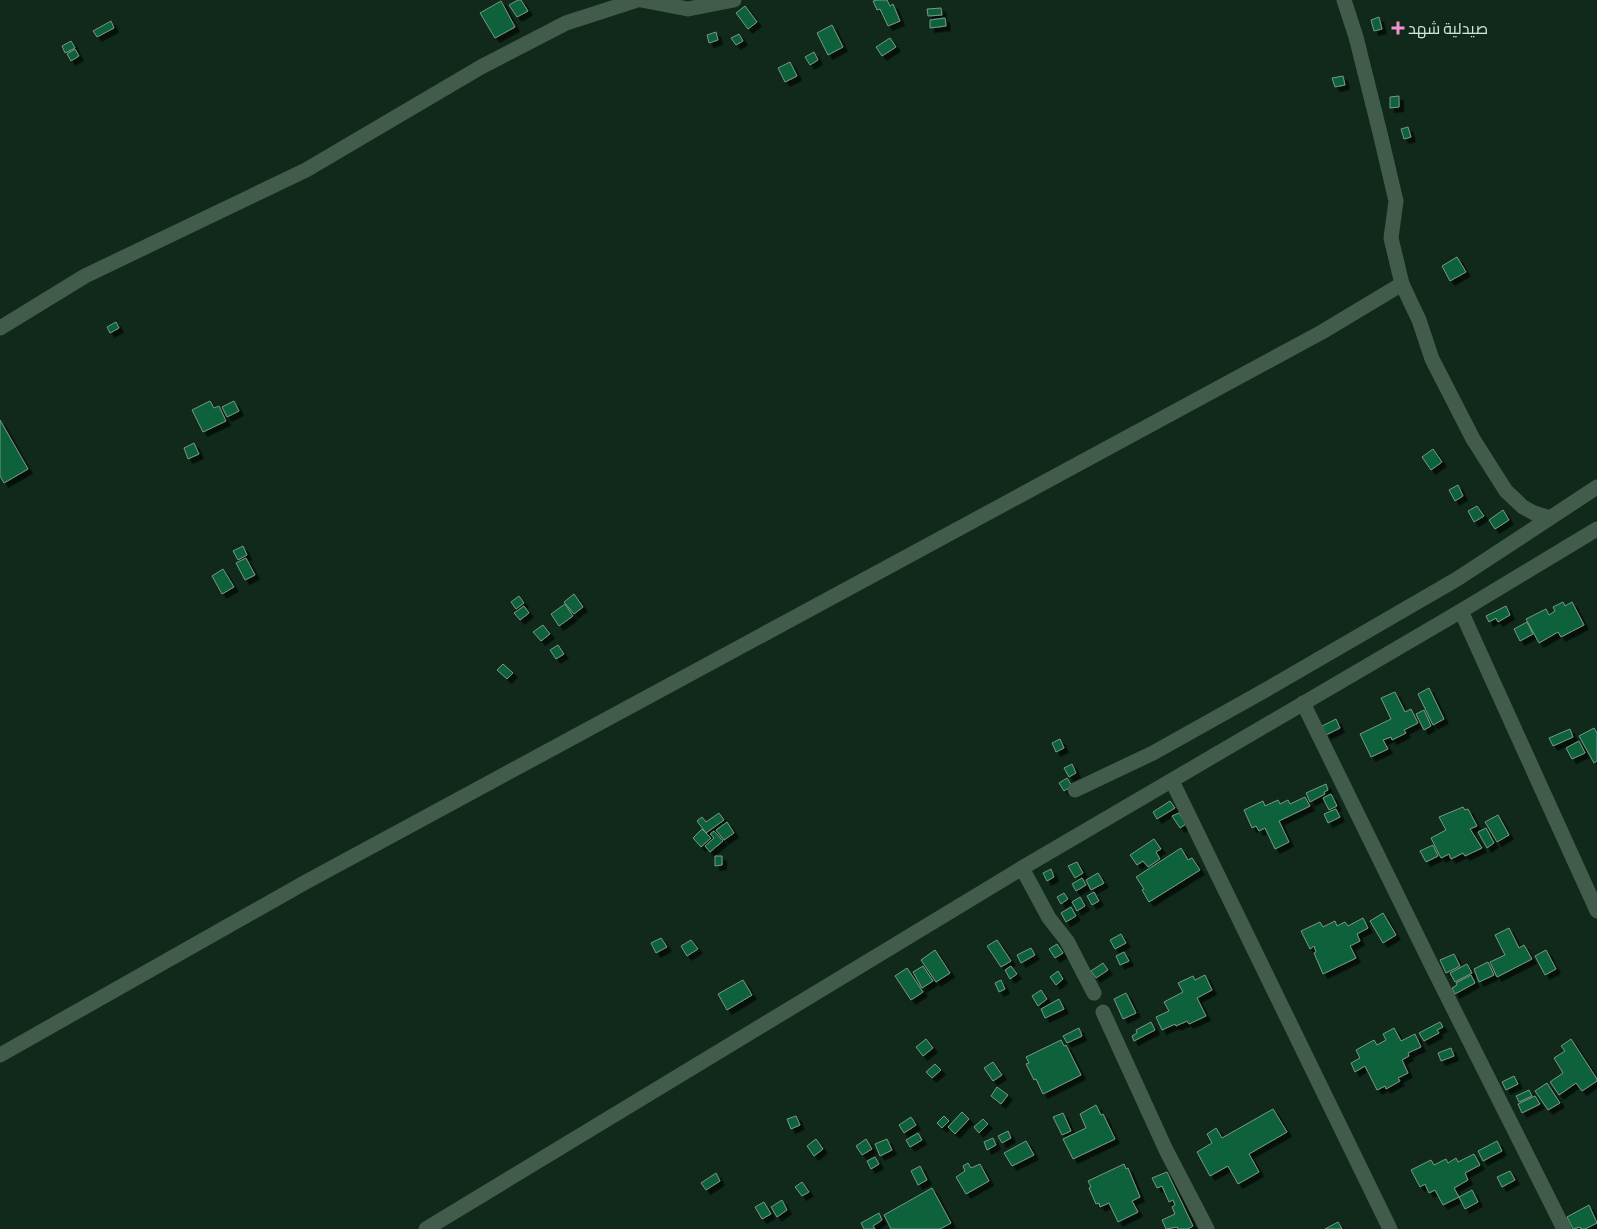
<svg xmlns="http://www.w3.org/2000/svg" width="1597" height="1229" font-family="'Crimson Pro',Cairo,serif">
  <style>
    .building { fill: #08623a; stroke: #7b9785; filter: url(#shadow) }
    .lines { fill: none; stroke-linecap: round; stroke-linejoin: round }
    .minor { stroke: #425c4b; stroke-width: 15 }
    .poi-dot { fill: #f491d4; stroke: #10291b; stroke-width: 2 }
    .labels { text-anchor: middle; stroke-width: 4; stroke-linejoin: round; paint-order: stroke }
    .poi-label { font-size: 16px; fill: #d5e4da; stroke: #10291b; text-anchor: start }
  </style>
  <defs>
    <filter id="shadow"><feDropShadow dx="4.5" dy="4.5" stdDeviation="0" flood-color="#0009"/></filter>
  </defs>
  <rect width="100%" height="100%" fill="#10291b"/>
  <!-- building -->
  <g class="building">
    <polygon points="518,0 521,0 528,11 517,17 509,5"/>
    <polygon points="877,0 887,0 890,6 893,4 900,21 888,26 880,9 877,10 873,1"/>
    <polygon points="501,1 515,27 495,38 480,13"/>
    <polygon points="745,6 757,22 748,29 736,13"/>
    <polygon points="941,8 942,15 928,16 927,9"/>
    <polygon points="1379,17 1382,29 1374,31 1371,20"/>
    <polygon points="945,18 946,26 930,28 930,20"/>
    <polygon points="111,21 114,28 97,37 93,31"/>
    <polygon points="832,25 843,47 828,55 817,33"/>
    <polygon points="716,32 718,40 709,43 707,35"/>
    <polygon points="739,34 743,41 736,45 731,38"/>
    <polygon points="890,38 896,47 882,56 876,47"/>
    <polygon points="71,41 75,48 65,53 62,46"/>
    <polygon points="75,49 79,56 71,61 67,54"/>
    <polygon points="814,52 818,60 810,65 805,57"/>
    <polygon points="790,62 797,76 785,82 778,68"/>
    <polygon points="1343,76 1345,85 1335,87 1332,78"/>
    <polygon points="1399,96 1399,107 1390,108 1390,97"/>
    <polygon points="1408,127 1411,137 1404,139 1401,129"/>
    <polygon points="1457,257 1466,272 1450,281 1442,266"/>
    <polygon points="116,322 119,328 110,333 107,327"/>
    <polygon points="210,401 214,408 219,406 226,421 203,432 192,410"/>
    <polygon points="234,401 239,411 227,417 222,407"/>
    <polygon points="0,420 28,469 4,483 0,476"/>
    <polygon points="194,443 199,454 188,459 184,448"/>
    <polygon points="1433,449 1442,462 1431,470 1422,457"/>
    <polygon points="1458,485 1463,496 1455,501 1449,490"/>
    <polygon points="1477,506 1484,516 1474,522 1468,511"/>
    <polygon points="1503,510 1509,520 1495,529 1489,520"/>
    <polygon points="243,546 247,555 238,560 233,551"/>
    <polygon points="246,558 255,575 245,580 236,563"/>
    <polygon points="223,569 234,587 222,594 212,576"/>
    <polygon points="574,594 583,607 574,614 564,602"/>
    <polygon points="519,596 524,603 516,609 511,602"/>
    <polygon points="1563,602 1565,606 1572,602 1584,625 1561,637 1558,632 1539,643 1526,619 1546,609 1549,615 1555,611 1553,607"/>
    <polygon points="565,604 573,616 559,626 551,614"/>
    <polygon points="524,606 529,613 520,620 514,613"/>
    <polygon points="1506,606 1510,615 1498,622 1496,618 1489,622 1486,616"/>
    <polygon points="1527,622 1533,634 1520,641 1514,629"/>
    <polygon points="543,625 550,634 541,641 533,632"/>
    <polygon points="558,645 564,654 556,659 550,650"/>
    <polygon points="503,664 513,673 507,679 497,670"/>
    <polygon points="1429,688 1444,719 1433,725 1418,694"/>
    <polygon points="1395,692 1405,712 1411,709 1418,723 1404,730 1406,733 1392,740 1391,737 1383,740 1388,749 1371,757 1360,734 1391,719 1381,698"/>
    <polygon points="1424,710 1431,726 1424,730 1416,714"/>
    <polygon points="1336,719 1340,728 1326,735 1322,726"/>
    <polygon points="1594,728 1597,733 1597,761 1594,763 1579,736"/>
    <polygon points="1570,729 1573,737 1553,746 1549,738"/>
    <polygon points="1060,739 1064,748 1056,752 1052,743"/>
    <polygon points="1579,741 1585,753 1572,759 1566,748"/>
    <polygon points="1072,764 1076,773 1069,777 1064,768"/>
    <polygon points="1067,778 1072,786 1064,791 1059,783"/>
    <polygon points="1326,784 1328,790 1324,792 1325,794 1310,802 1306,793"/>
    <polygon points="1331,794 1337,806 1329,810 1323,798"/>
    <polygon points="1305,797 1310,806 1279,821 1289,842 1275,849 1265,828 1259,831 1256,826 1252,828 1244,810 1263,801 1265,806 1278,800 1280,804 1288,800 1290,804"/>
    <polygon points="1170,801 1175,808 1157,819 1153,812"/>
    <polygon points="1463,807 1465,810 1468,809 1477,826 1470,829 1482,848 1465,856 1463,853 1451,859 1449,854 1441,858 1431,838 1446,830 1439,817"/>
    <polygon points="1336,809 1340,817 1328,823 1324,814"/>
    <polygon points="719,813 724,820 706,833 697,821 702,817 706,822"/>
    <polygon points="1179,813 1186,824 1180,828 1172,816"/>
    <polygon points="1498,815 1509,835 1497,842 1485,822"/>
    <polygon points="727,822 734,833 724,840 716,830"/>
    <polygon points="1486,828 1494,843 1487,848 1478,832"/>
    <polygon points="702,829 711,838 701,847 693,838"/>
    <polygon points="714,831 723,841 710,852 705,846 714,838 710,834"/>
    <polygon points="1154,839 1161,849 1156,852 1160,859 1148,867 1143,861 1137,865 1130,855"/>
    <polygon points="1433,845 1438,856 1426,862 1420,851"/>
    <polygon points="1181,848 1188,860 1192,858 1200,870 1149,902 1142,890 1144,889 1136,877"/>
    <polygon points="715,856 722,856 722,865 715,866"/>
    <polygon points="1077,862 1083,873 1075,878 1068,866"/>
    <polygon points="1051,869 1054,877 1047,881 1043,873"/>
    <polygon points="1098,873 1104,883 1091,890 1086,880"/>
    <polygon points="1082,878 1086,885 1076,891 1072,884"/>
    <polygon points="1094,892 1099,901 1092,905 1087,896"/>
    <polygon points="1064,893 1068,899 1061,904 1057,897"/>
    <polygon points="1080,897 1085,906 1077,911 1072,902"/>
    <polygon points="1071,907 1076,916 1066,922 1061,913"/>
    <polygon points="1383,913 1396,935 1383,943 1370,921"/>
    <polygon points="1363,918 1368,928 1357,934 1360,941 1350,946 1356,958 1323,974 1314,953 1316,952 1314,946 1310,949 1301,931 1320,922 1323,927 1335,921 1337,926 1345,922 1348,926"/>
    <polygon points="1509,928 1519,948 1524,945 1532,959 1497,977 1490,962 1505,955 1495,935"/>
    <polygon points="1121,934 1126,943 1115,949 1110,940"/>
    <polygon points="661,938 667,947 656,953 651,943"/>
    <polygon points="691,940 698,949 687,956 681,946"/>
    <polygon points="997,940 1011,961 1001,967 987,946"/>
    <polygon points="1057,944 1063,953 1055,958 1049,949"/>
    <polygon points="1031,948 1035,955 1021,963 1017,955"/>
    <polygon points="935,950 950,973 936,982 921,960"/>
    <polygon points="1546,950 1556,969 1545,975 1535,956"/>
    <polygon points="1124,952 1129,961 1120,965 1116,956"/>
    <polygon points="1454,954 1460,966 1446,973 1440,960"/>
    <polygon points="1488,962 1494,975 1479,982 1474,969"/>
    <polygon points="1103,963 1108,970 1096,978 1091,971"/>
    <polygon points="1467,964 1472,973 1455,982 1450,973"/>
    <polygon points="923,966 933,981 922,988 913,972"/>
    <polygon points="1011,966 1017,974 1010,979 1005,970"/>
    <polygon points="907,968 923,992 911,1000 895,976"/>
    <polygon points="1058,971 1063,979 1056,985 1050,977"/>
    <polygon points="1205,975 1212,990 1197,998 1206,1016 1189,1024 1187,1021 1176,1026 1175,1024 1162,1030 1156,1017 1169,1011 1164,1002 1183,992 1178,983 1193,976 1195,980"/>
    <polygon points="1471,975 1475,983 1455,994 1452,988 1457,985 1456,983"/>
    <polygon points="743,980 752,995 727,1010 718,994"/>
    <polygon points="1001,980 1005,989 999,992 995,983"/>
    <polygon points="1041,990 1047,999 1038,1006 1032,996"/>
    <polygon points="1126,993 1136,1013 1123,1019 1114,999"/>
    <polygon points="1059,999 1064,1009 1045,1018 1041,1009"/>
    <polygon points="1151,1022 1155,1030 1134,1041 1132,1036 1137,1033 1136,1030"/>
    <polygon points="1440,1022 1443,1027 1437,1030 1439,1033 1424,1041 1419,1033"/>
    <polygon points="1079,1028 1082,1036 1067,1043 1063,1036"/>
    <polygon points="1394,1028 1401,1041 1415,1034 1421,1047 1408,1053 1409,1056 1402,1060 1408,1073 1398,1078 1400,1081 1386,1089 1385,1086 1377,1090 1365,1066 1355,1072 1351,1063 1360,1058 1356,1050 1374,1040 1377,1045 1386,1040 1383,1034"/>
    <polygon points="926,1039 933,1048 923,1056 916,1047"/>
    <polygon points="1571,1039 1597,1079 1597,1081 1582,1091 1576,1083 1559,1095 1550,1082 1563,1073 1554,1058 1565,1051 1561,1046"/>
    <polygon points="1061,1040 1064,1046 1066,1045 1081,1075 1043,1094 1036,1079 1034,1080 1026,1064 1029,1063 1026,1057"/>
    <polygon points="1451,1048 1454,1056 1441,1061 1438,1053"/>
    <polygon points="993,1062 1002,1075 993,1081 984,1068"/>
    <polygon points="935,1064 941,1070 932,1078 926,1072"/>
    <polygon points="1514,1076 1518,1084 1506,1090 1502,1082"/>
    <polygon points="1547,1083 1560,1103 1548,1110 1535,1091"/>
    <polygon points="997,1087 1008,1095 1001,1104 991,1096"/>
    <polygon points="1529,1090 1532,1096 1519,1102 1516,1096"/>
    <polygon points="1535,1096 1540,1104 1522,1113 1518,1104"/>
    <polygon points="1096,1105 1101,1115 1103,1114 1115,1139 1073,1159 1063,1139 1086,1128 1080,1114"/>
    <polygon points="1273,1109 1287,1132 1249,1154 1259,1172 1238,1184 1228,1166 1210,1176 1197,1152 1212,1143 1207,1134 1216,1128 1222,1138"/>
    <polygon points="962,1112 969,1119 955,1134 948,1127"/>
    <polygon points="1063,1113 1071,1131 1062,1135 1053,1117"/>
    <polygon points="796,1116 800,1125 791,1129 787,1119"/>
    <polygon points="944,1116 949,1121 942,1128 937,1123"/>
    <polygon points="911,1117 916,1125 904,1133 899,1125"/>
    <polygon points="983,1119 988,1124 979,1133 974,1127"/>
    <polygon points="1008,1131 1011,1138 1002,1143 998,1136"/>
    <polygon points="918,1133 922,1140 910,1147 906,1140"/>
    <polygon points="993,1138 996,1145 987,1150 984,1142"/>
    <polygon points="816,1139 823,1149 814,1156 807,1146"/>
    <polygon points="866,1139 872,1149 862,1155 856,1146"/>
    <polygon points="887,1139 892,1150 880,1156 875,1144"/>
    <polygon points="1026,1141 1034,1155 1012,1166 1004,1153"/>
    <polygon points="1497,1141 1502,1151 1483,1161 1478,1151"/>
    <polygon points="1474,1154 1480,1165 1465,1173 1468,1180 1454,1188 1459,1197 1443,1205 1435,1190 1429,1193 1425,1184 1420,1187 1411,1170 1431,1160 1434,1165 1446,1159 1448,1163 1456,1158 1458,1162"/>
    <polygon points="875,1157 879,1164 871,1169 867,1161"/>
    <polygon points="968,1163 971,1168 980,1164 989,1181 966,1194 956,1177 965,1171 963,1166"/>
    <polygon points="1124,1164 1126,1169 1128,1168 1140,1197 1132,1201 1138,1212 1118,1222 1109,1203 1100,1207 1099,1203 1096,1204 1089,1188 1091,1187 1088,1181"/>
    <polygon points="920,1166 927,1180 918,1185 911,1171"/>
    <polygon points="1510,1171 1515,1180 1502,1187 1497,1177"/>
    <polygon points="1167,1172 1193,1226 1188,1229 1178,1229 1177,1227 1166,1229 1162,1220 1175,1214 1172,1207 1175,1205 1173,1200 1169,1202 1162,1186 1157,1188 1152,1178"/>
    <polygon points="716,1173 720,1181 706,1190 701,1183"/>
    <polygon points="802,1182 809,1192 802,1196 795,1187"/>
    <polygon points="932,1188 951,1223 940,1229 891,1229 884,1215"/>
    <polygon points="1472,1190 1478,1202 1465,1209 1459,1197"/>
    <polygon points="782,1200 787,1210 777,1217 771,1207"/>
    <polygon points="764,1202 771,1214 762,1219 755,1207"/>
    <polygon points="1589,1205 1597,1223 1585,1229 1581,1229 1580,1227 1573,1229 1567,1217"/>
    <polygon points="879,1213 882,1220 873,1226 875,1229 864,1229 861,1223"/>
    <polygon points="1338,1222 1342,1229 1325,1229"/>
  </g>
  <g class="lines">
    <!-- minor -->
    <g class="minor">
      <polyline points="641,0 688,9 734,0"/>
      <polyline points="1344,0 1356,37 1380,133 1396,201 1391,238 1402,284 1419,320 1432,359 1473,439 1506,491 1523,507 1534,513 1550,518 1597,487"/>
      <polyline points="0,328 85,276 306,170 481,67 566,23 637,0"/>
      <polyline points="1461,611 1597,911"/>
      <polyline points="1303,703 1431,964 1564,1229"/>
      <polyline points="1172,781 1390,1229"/>
      <polyline points="1075,790 1153,753 1269,688 1457,579 1550,518"/>
      <polyline points="1022,868 1049,918 1067,941 1094,993"/>
      <polyline points="1103,1012 1166,1150 1207,1229"/>
      <polyline points="0,1055 304,883 1322,332 1402,284"/>
      <polyline points="426,1229 1022,868 1461,611 1597,529"/>
    </g>
  </g>
  <!-- markers -->
  <path class="poi-dot" d="M1395.5 20.5h5v5h5v5h-5v5h-5v-5h-5v-5h5z"/>
  <g class="labels">
    <!-- poi labels -->
    <g class="poi-label">
      <text x="1408" y="34">صيدلية شهد</text>
    </g>
  </g>
</svg>
